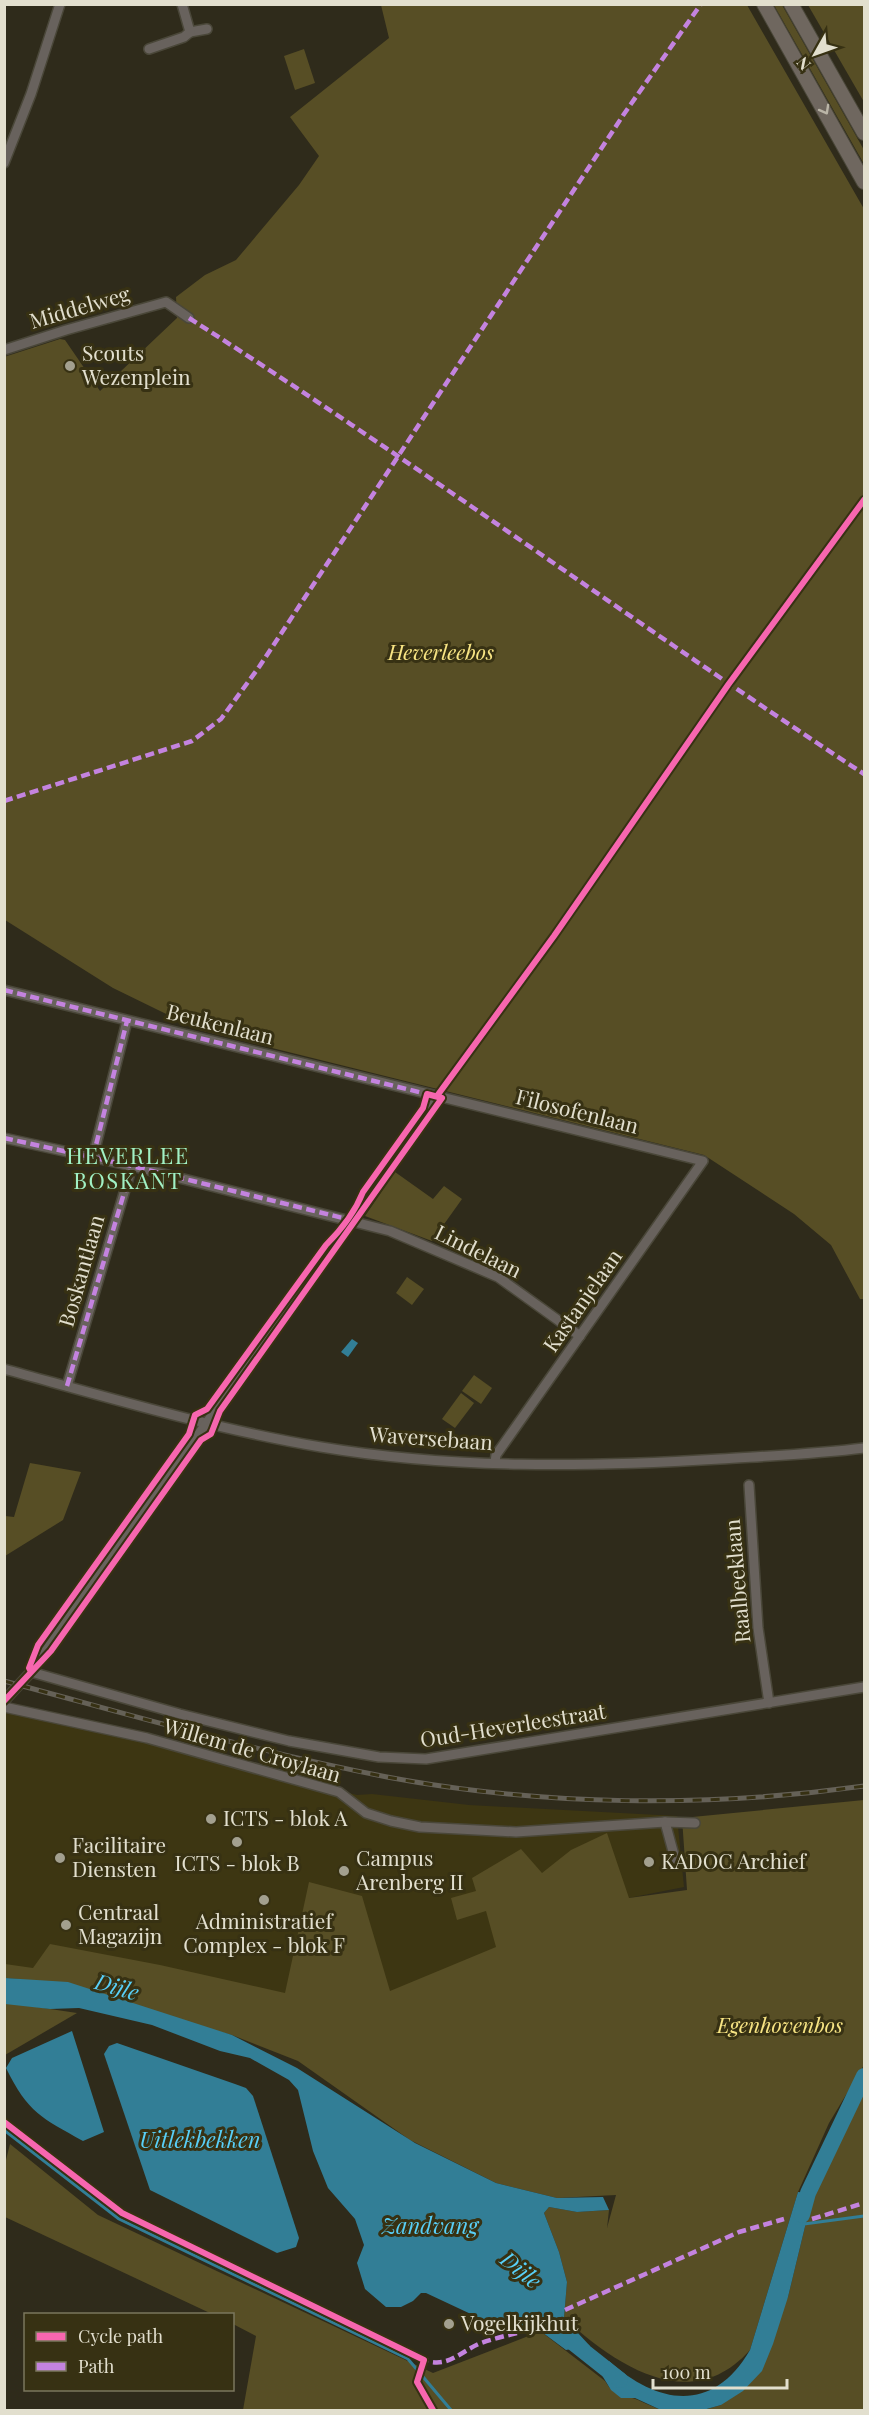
<svg xmlns="http://www.w3.org/2000/svg" width="869" height="2415" font-family="'Playfair Display',serif">
  <style>
    .built { fill: #3d3612 }
    .green { fill: #574e25 }
    .water { fill: #327e96 }
    .lines { fill: none; stroke-linecap: round; stroke-linejoin: round }
    .stream { stroke: #327e96; stroke-width: 3 }
    .river { stroke: #327e96; stroke-width: 16 }
    .minor-casing { stroke: #4a4739; stroke-width: 12 }
    .highway-casing { stroke: #4a4739; stroke-width: 16 }
    .minor { stroke: #68625d; stroke-width: 9 }
    .highway { stroke: #6f675f; stroke-width: 14 }
    .rail-casing { stroke: #656157; stroke-width: 5 }
    .rail { stroke: #373113; stroke-width: 3; stroke-dasharray: 9; stroke-linecap: butt }
    .quiet { stroke: #c483df; stroke-width: 4.5; stroke-dasharray: 9 4.5; stroke-linecap: butt }
    .cycleway-casing { stroke: #373113; stroke-width: 10 }
    .cycleway { stroke: #f766af; stroke-width: 6 }
    .oneway { stroke: #bab5a7 }
    .poi-dot { fill: #a3a08f; stroke: #373113; stroke-width: 2 }
    .labels { text-anchor: middle; stroke-width: 6; stroke-linejoin: round; paint-order: stroke }
    .street-label { font-size: 21px; fill: #e2dfce; stroke: #373113 }
    .poi-label { font-size: 21px; fill: #e2dfce; stroke: #373113; text-anchor: start }
    .park-label { font-size: 21px; font-style: italic; fill: #f8e584; stroke: #373113 }
    .neighbourhood-label { font-size: 22px; letter-spacing: 1.5px; fill: #a1f1c5; stroke: #373113 }
    .water-label { font-size: 22px; font-style: italic; fill: #58cff7; stroke: #373113 }
  </style>
  <rect width="100%" height="100%" fill="#2f2b1b"/>
  <!-- built -->
  <polygon class="built" points="14,1709 357,1795 372,1794 469,1805 677,1816 684,1887 553,1913 519,1953 379,2013 5,1978 4,1713"/>
  <!-- green -->
  <g class="green">
    <polygon points="381,5 747,5 864,209 864,1299 860,1299 831,1245 794,1214 704,1155 199,1030 113,988 5,920 4,357 60,339 65,340 100,391 177,318 176,297 205,275 236,260 299,185 319,156 290,117 389,38"/>
    <polygon points="774,5 782,5 864,150 864,164"/>
    <polygon points="808,5 864,5 864,102"/>
    <polygon points="304,49 315,83 295,90 284,56"/>
    <polygon points="395,1172 433,1199 444,1186 462,1199 432,1241 365,1216"/>
    <polygon points="407,1277 424,1289 412,1305 396,1293"/>
    <polygon points="474,1375 492,1388 481,1404 462,1391"/>
    <polygon points="461,1393 474,1403 455,1428 442,1419"/>
    <polygon points="30,1463 81,1472 63,1520 5,1556 5,1516 14,1517"/>
    <path d="M864 1800V2065L829 2123 798 2192 750 2350C692 2415 619 2368 564 2318L567 2282 559 2252 544 2213 549 2207 577 2212 609 2210 607 2228 616 2195 557 2198 496 2183 410 2140 298 2061 232 2035 20 1979 5 1978V1964L33 1968 50 1944 160 1965 285 1993 309 1882 362 1896 390 1991 496 1947 486 1911 457 1920 451 1898 476 1891 472 1878 521 1849 542 1873 571 1850 607 1833 629 1898 687 1890 682 1818Z"/>
    <polygon points="10,2003 77,2013 5,2055 5,2004"/>
    <polygon points="864,2092 864,2410 703,2410 721,2405 788,2297 810,2206 843,2128"/>
    <path d="M10 2144 98 2215 433 2373 531 2335 535 2327 605 2381C616 2399 621 2393 638 2400 645 2403 653 2407 661 2410H243L256 2336 233 2324 232 2314H212L5 2217V2164Z"/>
  </g>
  <!-- water -->
  <g class="water">
    <polygon points="352,1339 358,1343 348,1357 341,1352"/>
    <polygon points="5,1978 68,1982 232,2035 297,2068 415,2143 496,2183 557,2198 603,2197 609,2210 577,2212 549,2207 544,2213 559,2252 567,2282 564,2318 590,2346 581,2358 571,2349 566,2350 535,2327 490,2323 426,2293 421,2293 413,2301 401,2307 386,2307 365,2289 357,2263 364,2245 355,2219 328,2188 313,2151 298,2090 289,2080 250,2058 220,2051 152,2025 79,2008 50,2009 5,2004"/>
    <path d="M72 2031 104 2132 83 2141C42 2118 28 2113 6 2068L12 2058Z"/>
    <polygon points="117,2043 235,2084 246,2088 253,2096 299,2238 296,2247 277,2253 150,2190 104,2054 109,2046"/>
    <path d="M798 2192 808 2193 810 2206 788 2297 773 2344 762 2371 743 2391 721 2405 703 2410H661L635 2398H621L611 2390 600 2372 609 2361C658 2405 713 2414 750 2350Z"/>
  </g>
  <g class="lines">
    <!-- stream -->
    <g class="stream">
      <polyline points="4,2130 119,2219 408,2359 451,2410"/>
      <polyline points="804,2224 864,2216"/>
    </g>
    <!-- river -->
    <g class="river">
      <polyline points="802,2215 808,2193 864,2076"/>
      <polyline points="567,2338 620,2380"/>
    </g>
    <!-- minor casing -->
    <g class="minor-casing">
      <g id="minor">
        <polyline points="190,32 207,29"/>
        <polyline points="149,49 184,37 190,32 182,4"/>
        <polyline points="4,163 31,94 60,4"/>
        <polyline points="4,350 66,330 166,302 189,318"/>
        <polyline points="4,990 703,1161 496,1455 495,1462"/>
        <polyline points="4,1138 132,1166 390,1231 498,1277 580,1336"/>
        <polyline points="93,1157 127,1021"/>
        <path d="M4 1369C110 1398 214 1429 321 1447 452 1469 588 1467 720 1459 768 1456 817 1454 864 1448"/>
        <polyline points="67,1386 132,1166"/>
        <polyline points="749,1485 758,1628 769,1703"/>
        <polyline points="31,1672 180,1714 289,1741 379,1757 426,1759 864,1687"/>
        <polyline points="4,1701 31,1672 437,1096"/>
        <polyline points="4,1707 147,1738 339,1792 366,1813 391,1821 420,1827 516,1832 665,1822 677,1866"/>
        <polyline points="665,1822 695,1823"/>
      </g>
    </g>
    <!-- highway casing -->
    <g class="highway-casing">
      <g id="highway">
        <polyline points="764,4 864,182"/>
        <polyline points="791,4 864,133"/>
      </g>
    </g>
    <!-- minor -->
    <use href="#minor" class="minor"/>
    <!-- highway -->
    <use href="#highway" class="highway"/>
    <!-- rail casing -->
    <g class="rail-casing">
      <path id="rail" d="M4 1681C131 1715 257 1752 387 1777 542 1806 708 1808 864 1786"/>
    </g>
    <!-- rail -->
    <use href="#rail" class="rail"/>
    <!-- quiet -->
    <g class="quiet">
      <path d="M189 318C418 464 637 625 864 774"/>
      <polyline points="4,801 192,741 221,719 259,667 624,114 701,4"/>
      <polyline points="4,990 427,1094"/>
      <polyline points="4,1138 132,1166 351,1220"/>
      <polyline points="93,1157 127,1021"/>
      <polyline points="67,1386 132,1166"/>
      <polyline points="812,2219 864,2203"/>
      <polyline points="565,2310 739,2232 784,2219"/>
      <path d="M420 2358C446 2371 459 2352 481 2343 498 2337 515 2334 532 2329"/>
    </g>
    <!-- cycleway casing -->
    <g class="cycleway-casing">
      <g id="cycleway">
        <polyline points="437,1096 554,936 728,685 864,500"/>
        <path d="M4 1701 51 1651 201 1440 211 1434 220 1411 442 1098 427 1094 423 1108 363 1192C355 1212 341 1230 326 1245L207 1409 195 1415 189 1434 38 1645 29 1668 31 1672"/>
        <polyline points="4,2122 122,2213 424,2360 417,2382 433,2410"/>
      </g>
    </g>
    <!-- cycleway -->
    <use href="#cycleway" class="cycleway"/>
  </g>
  <!-- one-way arrows -->
  <defs><path id="oneway-chevron" d="M-2-3.5L2.5 0L-2 3.5" fill="none" stroke-width="1.6" stroke-linecap="round" stroke-linejoin="round" transform="scale(1.5)"/></defs>
  <use class="oneway" href="#oneway-chevron" transform="translate(825 110) rotate(61)"/>
  <!-- markers -->
  <g class="poi-dot">
    <circle cx="70" cy="366" r="6"/>
    <circle cx="211" cy="1819" r="6"/>
    <circle cx="237" cy="1842" r="6"/>
    <circle cx="60" cy="1858" r="6"/>
    <circle cx="649" cy="1862" r="6"/>
    <circle cx="344" cy="1871" r="6"/>
    <circle cx="264" cy="1900" r="6"/>
    <circle cx="66" cy="1925" r="6"/>
    <circle cx="449" cy="2324" r="6"/>
  </g>
  <g class="labels">
    <!-- street labels -->
    <g class="street-label">
      <text transform="translate(80 308) rotate(-16)" y="7">Middelweg</text>
      <text transform="translate(220 1025) rotate(14)" y="7">Beukenlaan</text>
      <text transform="translate(577 1112) rotate(14)" y="7">Filosofenlaan</text>
      <text transform="translate(478 1252) rotate(26)" y="7">Lindelaan</text>
      <text transform="translate(82 1271) rotate(-74)" y="7">Boskantlaan</text>
      <text transform="translate(583 1301) rotate(-55)" y="7">Kastanjelaan</text>
      <text transform="translate(431 1439) rotate(4)" y="7">Waversebaan</text>
      <text transform="translate(738 1581) rotate(-95)" y="7">Raalbeeklaan</text>
      <text transform="translate(513 1726) rotate(-9)" y="7">Oud-Heverleestraat</text>
      <text transform="translate(252 1751) rotate(16)" y="7">Willem de Croylaan</text>
    </g>
    <!-- poi labels -->
    <g class="poi-label">
      <text x="82" y="361">Scouts<tspan x="82" dy="24">Wezenplein</tspan></text>
      <text x="223" y="1826">ICTS - blok A</text>
      <text x="72" y="1853">Facilitaire<tspan x="72" dy="24">Diensten</tspan></text>
      <text x="356" y="1866">Campus<tspan x="356" dy="24">Arenberg II</tspan></text>
      <text x="661" y="1869">KADOC Archief</text>
      <text x="237" y="1871" text-anchor="middle">ICTS - blok B</text>
      <text x="78" y="1920">Centraal<tspan x="78" dy="24">Magazijn</tspan></text>
      <text x="264" y="1929" text-anchor="middle">Administratief<tspan x="264" dy="24">Complex - blok F</tspan></text>
      <text x="461" y="2331">Vogelkijkhut</text>
    </g>
    <!-- park labels -->
    <g class="park-label">
      <text x="441" y="660">Heverleebos</text>
      <text x="780" y="2033">Egenhovenbos</text>
    </g>
    <!-- neighbourhood labels -->
    <g class="neighbourhood-label">
      <text x="128" y="1164">HEVERLEE<tspan x="128" dy="25">BOSKANT</tspan></text>
    </g>
    <!-- water labels -->
    <g class="water-label">
      <text transform="translate(117 1987) rotate(16)" y="8">Dijle</text>
      <text x="200" y="2148">Uitlekbekken</text>
      <text x="430" y="2234">Zandvang</text>
      <text transform="translate(521 2270) rotate(39)" y="8">Dijle</text>
    </g>
  </g>
  <!-- border -->
  <rect width="869" height="2415" fill="none" stroke="#e2dfce" stroke-width="12"/>
  <!-- legend -->
  <rect x="24" y="2313" width="210" height="78" fill="#373113" stroke="#7b775e" stroke-width="1.5"/>
  <rect x="36" y="2332" width="30" height="9" fill="#f766af" stroke="#7b775e" stroke-width="1.5"/>
  <text x="78" y="2343" font-size="18" fill="#e2dfce">Cycle path</text>
  <rect x="36" y="2362" width="30" height="9" fill="#c483df" stroke="#7b775e" stroke-width="1.5"/>
  <text x="78" y="2373" font-size="18" fill="#e2dfce">Path</text>
  <!-- north arrow -->
  <g transform="translate(815 54) rotate(230)" stroke="#373113" stroke-width="4.5" paint-order="stroke">
  <path d="M0-4.5L10 22L0 15L-10 22Z" fill="#e2dfce"/>
  <text y="-9" font-size="16" font-weight="bold" text-anchor="middle" fill="#e2dfce">N</text>
  </g>
  <!-- scale -->
  <path d="M653 2379v9h134v-9" fill="none" stroke="#e2dfce" stroke-width="3"/>
  <text x="662" y="2379" font-size="18" fill="#e2dfce" stroke="#373113" stroke-width="4.5" paint-order="stroke">100 m</text>
</svg>
